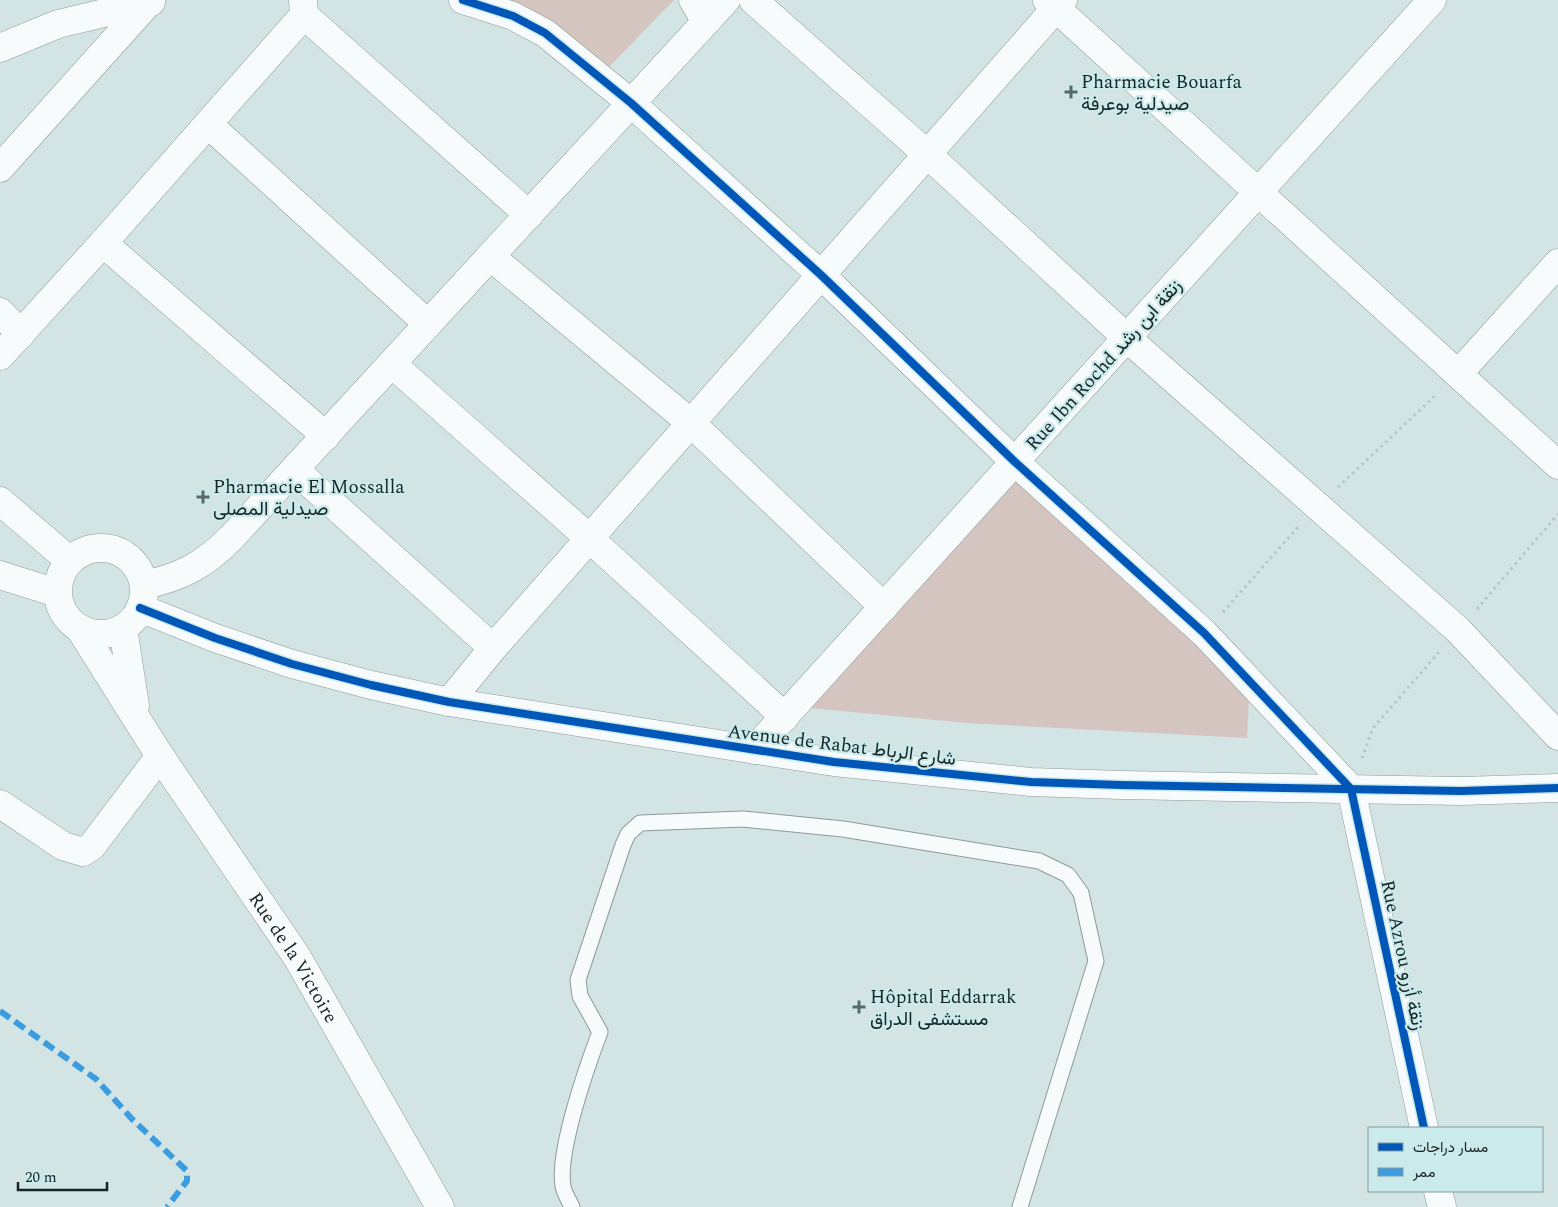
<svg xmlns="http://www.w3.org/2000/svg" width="1558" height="1207" font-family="Spectral,Vazirmatn,serif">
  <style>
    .green { fill: #d4c5c1 }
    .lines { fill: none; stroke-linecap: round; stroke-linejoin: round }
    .service-casing { stroke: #8d9a9a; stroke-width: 17 }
    .minor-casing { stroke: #8d9a9a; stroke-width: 29 }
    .tertiary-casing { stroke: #8d9a9a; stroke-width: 29 }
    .path { stroke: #bdc3c3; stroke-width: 3; stroke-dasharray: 2.5 4; stroke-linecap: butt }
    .service { stroke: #f8fbfb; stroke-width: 15 }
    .minor { stroke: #f8fbfb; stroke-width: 28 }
    .tertiary { stroke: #f8fbfb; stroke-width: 28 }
    .quiet { stroke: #3b9ce0; stroke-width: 6; stroke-dasharray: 12 6; stroke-linecap: butt }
    .cycleway-casing { stroke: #cbeaec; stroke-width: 11 }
    .cycleway { stroke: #0057b8; stroke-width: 8 }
    .poi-dot { fill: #5a6868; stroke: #cbeaec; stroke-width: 2 }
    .labels { text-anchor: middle; stroke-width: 4.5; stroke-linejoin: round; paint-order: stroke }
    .poi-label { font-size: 19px; fill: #192525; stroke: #cbeaec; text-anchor: start }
    .street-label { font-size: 19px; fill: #192525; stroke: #cbeaec }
  </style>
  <rect width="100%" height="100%" fill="#d3e4e4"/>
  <!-- green -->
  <g class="green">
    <polygon points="492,0 674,0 609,67 538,19"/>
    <polygon points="1015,459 1250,679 1247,738 967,723 789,706"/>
  </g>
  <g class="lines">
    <!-- service casing -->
    <g class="service-casing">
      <path id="service" d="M572 1207C569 1200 564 1193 563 1186 557 1152 587 1066 600 1032L580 996 578 980 623 845 628 834 640 823 743 819 843 829 1039 861 1068 875 1081 893 1096 961 1020 1207"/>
    </g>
    <!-- minor casing -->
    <g class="minor-casing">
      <g id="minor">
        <polyline points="463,0 513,16 545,33 631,103 821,275 1015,462 1204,633 1351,789 1424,1128"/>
        <polyline points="693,0 706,22"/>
        <polyline points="753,0 927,154 1127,338 1458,630 1558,736"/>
        <polyline points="1047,0 1558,465"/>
        <polyline points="304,15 529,215"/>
        <polyline points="0,48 58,24 151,2"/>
        <polyline points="209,125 428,324"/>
        <polyline points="0,168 148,3"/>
        <polyline points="103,243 326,436"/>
        <polyline points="491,257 691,423 884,607"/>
        <polyline points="0,312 21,334"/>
        <polyline points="0,356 103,243 304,15 303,0"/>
        <polyline points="392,364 589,538 785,717"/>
        <polyline points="1458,374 1558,263"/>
        <polyline points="295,470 493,648"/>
        <polyline points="0,575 57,593"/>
        <path d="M144 585C182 577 204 565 232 537L726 0"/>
        <polyline points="123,628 135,706"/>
        <path id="s1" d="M80 629 160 756 297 957 440 1207"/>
        <polyline points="449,702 493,648 1063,0"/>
        <polyline points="754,750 1432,0"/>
        <polyline points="0,804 63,846 83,852 92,846 160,756"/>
        <polyline points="1438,1191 1442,1207"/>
      </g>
    </g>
    <!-- tertiary casing -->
    <g class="tertiary-casing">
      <g id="tertiary">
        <polyline points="0,501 69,560"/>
        <circle cx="101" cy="591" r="43"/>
        <polyline points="140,608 215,638 292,664 371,685 449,702 834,762 1031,782 1121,785 1461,791 1558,788"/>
      </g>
    </g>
    <!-- path -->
    <g class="path">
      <polyline points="1338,487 1437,394"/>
      <polyline points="1477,609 1558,514"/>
      <polyline points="1223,612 1298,527"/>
      <polyline points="1362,758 1373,728 1440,651"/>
    </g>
    <!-- service -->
    <use href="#service" class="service"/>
    <!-- minor -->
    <use href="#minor" class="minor"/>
    <!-- tertiary -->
    <use href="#tertiary" class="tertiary"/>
    <!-- quiet -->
    <polyline class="quiet" points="0,1011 96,1079 132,1119 187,1171 187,1181 167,1207"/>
    <!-- cycleway casing -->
    <g class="cycleway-casing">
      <g id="cycleway">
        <polyline points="463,0 513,16 545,33 631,103 821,275 1015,462 1204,633 1351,789 1424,1128"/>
        <polyline points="140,608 215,638 292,664 371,685 449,702 834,762 1031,782 1121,785 1461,791 1558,788"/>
      </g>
    </g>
    <!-- cycleway -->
    <use href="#cycleway" class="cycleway"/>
  </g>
  <!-- markers -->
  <g class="poi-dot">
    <path d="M1068.5 84.5h5v5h5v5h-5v5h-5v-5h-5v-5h5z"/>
    <path d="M200.5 489.5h5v5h5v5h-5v5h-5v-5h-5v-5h5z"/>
    <path d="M856.5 999.5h5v5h5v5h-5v5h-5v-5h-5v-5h5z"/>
  </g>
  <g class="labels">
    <!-- poi labels -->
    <g class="poi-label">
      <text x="1081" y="88">Pharmacie Bouarfa<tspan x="1081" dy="22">صيدلية بوعرفة</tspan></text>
      <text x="213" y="493">Pharmacie El Mossalla<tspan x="213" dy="22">صيدلية المصلى</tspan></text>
      <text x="870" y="1003">Hôpital Eddarrak<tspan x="870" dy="22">مستشفى الدراق</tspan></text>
    </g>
    <!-- street labels -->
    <g class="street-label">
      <text transform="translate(1103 364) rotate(-48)" y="7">Rue Ibn Rochd زنقة ابن رشد</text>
      <text transform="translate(842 744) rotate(7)" y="7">Avenue de Rabat شارع الرباط</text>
      <text transform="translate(1404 955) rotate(78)" y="7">Rue Azrou زنقة أزرو</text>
      <text dy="7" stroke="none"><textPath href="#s1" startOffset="392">Rue de la Victoire</textPath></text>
    </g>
  </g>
  <!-- legend -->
  <rect x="1368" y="1127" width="175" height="65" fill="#cbeaec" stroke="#849b9c"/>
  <rect x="1378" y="1143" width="25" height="8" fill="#0057b8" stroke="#849b9c"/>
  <text x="1413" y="1152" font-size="15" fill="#192525">مسار دراجات</text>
  <rect x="1378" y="1168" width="25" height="8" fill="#3b9ce0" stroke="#849b9c"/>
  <text x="1413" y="1177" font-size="15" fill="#192525">ممر</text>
  <!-- scale -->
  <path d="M18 1182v8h89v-8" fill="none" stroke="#192525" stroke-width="2.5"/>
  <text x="25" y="1182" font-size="15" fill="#192525" stroke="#cbeaec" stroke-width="4" paint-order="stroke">20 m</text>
</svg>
